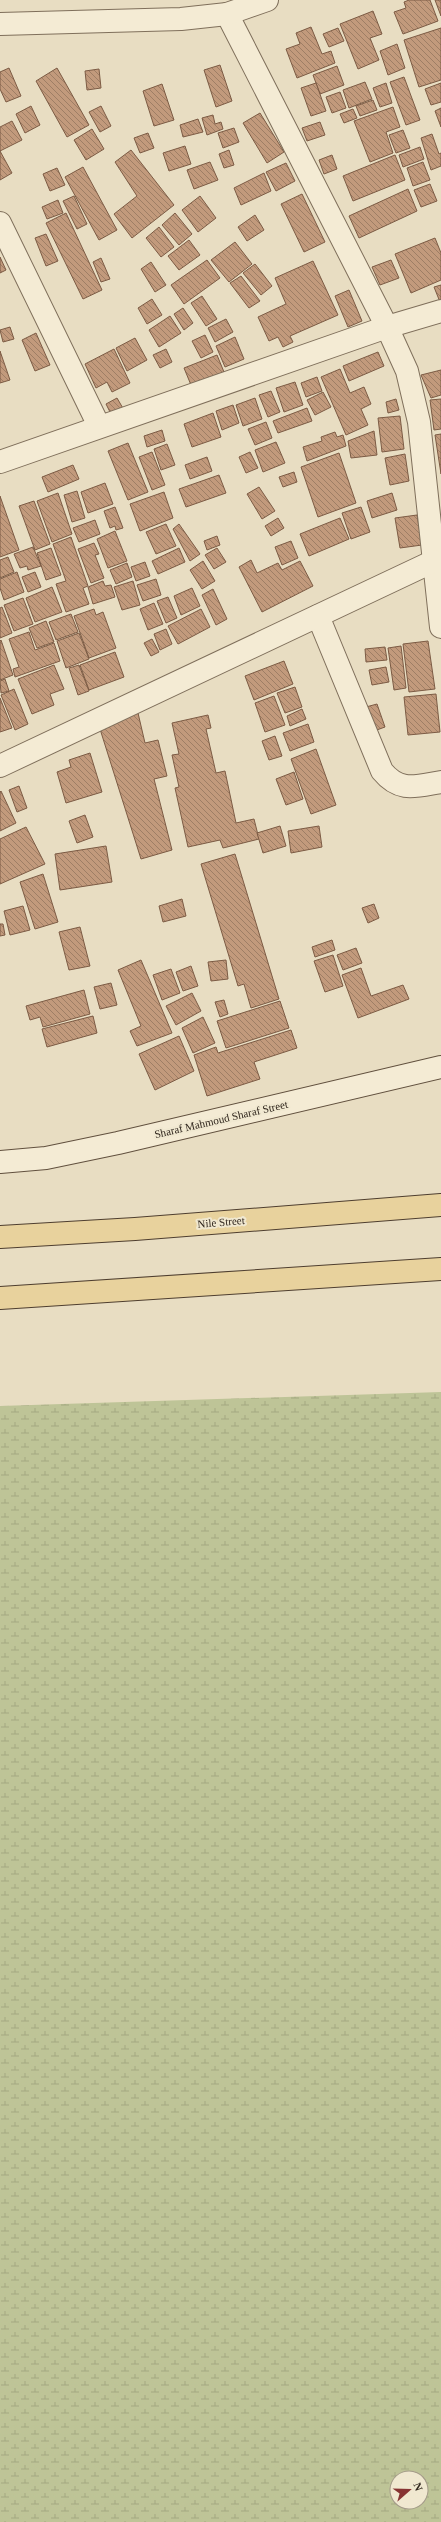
<svg xmlns="http://www.w3.org/2000/svg" width="441" height="2522" font-family="'Times New Roman',serif">
  <style>
    .wetland { fill: url(#wetland-marsh); fill-rule: evenodd }
    .building { fill: url(#building-back-hatch); stroke: #7c5b44 }
    .lines { fill: none; stroke-linecap: round; stroke-linejoin: round }
    .street-casing { stroke: #7f6f5b; stroke-width: 24 }
    .secondary-casing { stroke: #61503e; stroke-width: 24 }
    .primary-casing { stroke: #4e3e2f; stroke-width: 24 }
    .street { stroke: #f4ebd4; stroke-width: 22 }
    .secondary { stroke: #f4ebd4; stroke-width: 22 }
    .primary { stroke: #e8d29d; stroke-width: 22 }
    .labels { text-anchor: middle; stroke-width: 4; stroke-linejoin: round; paint-order: stroke }
    .street-label { font-size: 11px; fill: #31271e; stroke: #f0e8d0 }
  </style>
  <defs>
    <pattern id="wetland-marsh" width="20" height="14" patternUnits="userSpaceOnUse"><rect width="20" height="14" fill="#bec497"/><path d="M1 5h8M5 5V1M11 12h8M15 12V8" fill="none" stroke="#a4a882"/></pattern>
    <pattern id="building-back-hatch" width="6" height="6" patternUnits="userSpaceOnUse"><rect width="6" height="6" fill="#c29a7c"/><path d="M-1 5l2 2M0 0l6 6M5-1l2 2" fill="none" stroke="#9e7e65"/></pattern>
  </defs>
  <rect width="100%" height="100%" fill="#e8ddc2"/>
  <!-- wetland -->
  <path class="wetland" d="M441 1392V2522H0V1406ZM397 2478H421V2502H397Z"/>
  <!-- building -->
  <g class="building">
    <polygon points="409,0 430,0 438,21 403,34 394,12 406,8 404,2"/>
    <polygon points="435,0 441,0 441,16"/>
    <polygon points="373,11 382,34 370,38 379,60 358,69 340,24"/>
    <polygon points="311,27 322,54 331,51 335,63 297,78 286,49 300,44 296,33"/>
    <polygon points="338,28 344,41 329,47 323,34"/>
    <polygon points="441,28 441,80 419,87 404,40"/>
    <polygon points="397,44 405,68 388,75 380,51"/>
    <polygon points="220,65 232,101 216,107 204,70"/>
    <polygon points="337,66 344,85 320,94 313,75"/>
    <polygon points="9,68 21,96 6,102 0,89 0,72"/>
    <polygon points="57,68 89,125 67,137 36,81"/>
    <polygon points="99,69 101,88 87,90 85,71"/>
    <polygon points="404,77 420,120 406,125 390,82"/>
    <polygon points="365,82 372,99 349,108 343,90"/>
    <polygon points="316,83 326,111 311,116 301,88"/>
    <polygon points="386,83 392,103 380,107 373,88"/>
    <polygon points="441,83 441,102 431,105 425,89"/>
    <polygon points="162,84 174,120 154,126 143,91"/>
    <polygon points="340,92 346,108 332,113 326,97"/>
    <polygon points="373,100 377,110 360,116 356,106"/>
    <polygon points="31,106 40,125 25,133 16,114"/>
    <polygon points="101,106 111,126 100,132 89,112"/>
    <polygon points="393,107 400,127 386,132 393,153 370,162 354,121"/>
    <polygon points="441,108 441,127 435,111"/>
    <polygon points="353,109 357,118 344,123 340,114"/>
    <polygon points="260,113 284,152 267,163 243,123"/>
    <polygon points="213,115 215,124 221,122 223,129 207,135 202,118"/>
    <polygon points="198,119 203,132 183,137 180,125"/>
    <polygon points="12,121 22,140 0,151 12,173 0,180 0,127"/>
    <polygon points="320,122 325,135 307,141 302,128"/>
    <polygon points="234,128 239,142 223,148 218,133"/>
    <polygon points="92,129 104,149 86,160 74,140"/>
    <polygon points="403,130 410,148 396,153 389,135"/>
    <polygon points="148,133 154,148 140,153 134,138"/>
    <polygon points="432,134 439,154 441,153 441,166 431,170 421,138"/>
    <polygon points="185,146 191,164 169,171 163,153"/>
    <polygon points="420,147 424,159 403,167 399,155"/>
    <polygon points="131,150 174,205 132,238 114,214 137,196 115,162"/>
    <polygon points="229,150 234,165 224,168 219,154"/>
    <polygon points="332,155 337,169 324,174 319,160"/>
    <polygon points="395,155 405,180 353,201 343,176"/>
    <polygon points="210,162 218,180 194,189 187,170"/>
    <polygon points="423,162 430,180 413,186 407,168"/>
    <polygon points="286,163 295,181 276,191 266,172"/>
    <polygon points="83,167 117,230 99,240 65,177"/>
    <polygon points="57,168 65,185 50,191 43,174"/>
    <polygon points="264,173 271,191 241,205 234,188"/>
    <polygon points="430,184 437,201 421,207 414,190"/>
    <polygon points="408,189 417,211 359,238 349,216"/>
    <polygon points="302,194 325,242 304,252 281,204"/>
    <polygon points="74,196 87,224 77,229 63,201"/>
    <polygon points="200,196 216,218 198,232 182,210"/>
    <polygon points="58,200 63,213 47,219 42,207"/>
    <polygon points="66,213 102,290 83,299 46,223"/>
    <polygon points="175,213 192,234 179,245 162,225"/>
    <polygon points="255,215 264,230 247,241 238,227"/>
    <polygon points="159,227 174,247 161,257 146,238"/>
    <polygon points="46,234 58,261 46,266 35,238"/>
    <polygon points="435,238 441,253 441,280 411,293 395,254"/>
    <polygon points="189,240 200,255 179,270 168,256"/>
    <polygon points="235,242 252,264 229,282 211,260"/>
    <polygon points="0,257 6,270 0,273"/>
    <polygon points="101,258 110,279 101,282 93,262"/>
    <polygon points="207,260 220,278 184,304 171,285"/>
    <polygon points="391,260 399,278 380,285 372,267"/>
    <polygon points="313,261 338,315 290,336 293,342 283,347 278,337 269,341 258,317 286,304 275,278"/>
    <polygon points="151,262 166,285 155,292 141,269"/>
    <polygon points="255,264 272,286 261,295 243,273"/>
    <polygon points="241,276 260,301 249,308 230,283"/>
    <polygon points="441,285 441,301 440,302 434,287"/>
    <polygon points="349,290 362,321 348,327 335,296"/>
    <polygon points="202,296 217,319 206,326 191,303"/>
    <polygon points="152,299 162,315 147,324 138,308"/>
    <polygon points="183,308 193,323 184,330 174,314"/>
    <polygon points="170,316 181,333 159,347 149,330"/>
    <polygon points="226,319 233,332 215,342 208,328"/>
    <polygon points="10,327 14,339 3,342 0,330"/>
    <polygon points="36,333 50,365 35,371 22,340"/>
    <polygon points="205,335 213,352 201,358 192,341"/>
    <polygon points="235,337 244,359 225,367 216,346"/>
    <polygon points="135,338 147,360 127,371 116,348"/>
    <polygon points="114,349 130,383 112,392 107,382 96,388 85,364"/>
    <polygon points="166,349 172,362 160,368 153,355"/>
    <polygon points="0,351 10,380 0,383"/>
    <polygon points="378,352 384,366 349,381 343,366"/>
    <polygon points="217,355 224,372 191,385 184,368"/>
    <polygon points="340,369 350,393 364,387 371,404 361,409 368,425 346,435 321,377"/>
    <polygon points="441,370 441,395 431,398 421,375"/>
    <polygon points="317,377 322,391 306,397 301,383"/>
    <polygon points="295,382 303,405 284,412 276,388"/>
    <polygon points="271,391 280,412 268,417 259,395"/>
    <polygon points="323,392 331,407 315,415 307,400"/>
    <polygon points="117,398 124,410 112,416 106,404"/>
    <polygon points="255,398 262,419 243,426 236,405"/>
    <polygon points="396,399 399,410 388,413 386,402"/>
    <polygon points="441,399 441,429 434,430 430,400"/>
    <polygon points="233,405 239,423 222,430 216,411"/>
    <polygon points="307,408 312,421 278,433 273,421"/>
    <polygon points="213,413 221,437 192,447 184,424"/>
    <polygon points="400,416 404,449 382,452 378,418"/>
    <polygon points="266,422 272,438 255,445 248,429"/>
    <polygon points="162,430 165,441 147,447 144,436"/>
    <polygon points="374,431 377,455 351,458 348,441"/>
    <polygon points="335,432 337,437 343,435 346,446 307,461 303,447 322,441 321,437"/>
    <polygon points="441,434 441,474 435,435"/>
    <polygon points="276,442 285,463 263,472 255,450"/>
    <polygon points="128,443 148,492 128,500 108,451"/>
    <polygon points="167,444 175,465 161,470 154,449"/>
    <polygon points="152,452 165,485 152,490 139,457"/>
    <polygon points="250,452 258,468 246,473 239,457"/>
    <polygon points="339,453 356,503 318,517 301,467"/>
    <polygon points="405,454 409,481 390,485 385,458"/>
    <polygon points="207,457 212,471 190,479 185,465"/>
    <polygon points="73,465 79,479 48,492 42,477"/>
    <polygon points="294,472 297,482 283,487 279,477"/>
    <polygon points="219,475 226,493 186,507 179,489"/>
    <polygon points="105,483 113,504 88,513 81,492"/>
    <polygon points="259,487 275,511 262,519 247,494"/>
    <polygon points="77,491 85,518 72,522 64,495"/>
    <polygon points="164,492 173,518 140,531 130,504"/>
    <polygon points="58,493 72,534 52,542 37,501"/>
    <polygon points="392,493 397,510 372,518 367,501"/>
    <polygon points="0,496 19,550 0,557"/>
    <polygon points="34,501 50,544 35,550 19,506"/>
    <polygon points="115,507 123,528 116,530 115,526 110,528 104,511"/>
    <polygon points="361,507 370,532 351,539 342,513"/>
    <polygon points="417,515 422,545 400,548 395,518"/>
    <polygon points="278,518 284,528 271,536 265,526"/>
    <polygon points="340,518 349,539 309,556 300,534"/>
    <polygon points="95,520 100,534 79,542 73,528"/>
    <polygon points="166,524 176,546 156,554 146,532"/>
    <polygon points="179,524 200,554 190,561 173,529"/>
    <polygon points="115,531 127,561 108,568 97,539"/>
    <polygon points="217,536 220,545 207,550 204,541"/>
    <polygon points="71,537 88,586 83,588 89,604 66,612 56,584 66,581 53,544"/>
    <polygon points="291,541 298,558 282,565 275,547"/>
    <polygon points="94,543 99,554 95,555 104,578 91,583 78,549"/>
    <polygon points="33,547 41,566 28,570 27,566 20,568 14,554"/>
    <polygon points="51,548 61,575 46,580 37,553"/>
    <polygon points="179,548 185,562 158,574 152,561"/>
    <polygon points="217,548 226,562 214,569 205,555"/>
    <polygon points="8,557 14,572 0,578 0,560"/>
    <polygon points="251,560 257,573 278,563 282,570 300,561 313,586 262,612 239,567"/>
    <polygon points="203,561 215,581 202,589 190,570"/>
    <polygon points="145,562 150,576 136,581 131,567"/>
    <polygon points="127,563 132,577 116,584 110,570"/>
    <polygon points="17,572 24,592 4,600 0,588 0,579"/>
    <polygon points="35,572 41,587 28,592 22,577"/>
    <polygon points="156,579 161,595 143,601 137,585"/>
    <polygon points="103,581 105,586 111,585 115,597 93,604 88,587"/>
    <polygon points="133,581 140,605 122,610 114,587"/>
    <polygon points="52,587 62,612 35,622 26,598"/>
    <polygon points="192,588 200,606 181,615 174,596"/>
    <polygon points="213,589 227,619 216,625 202,595"/>
    <polygon points="168,597 177,618 166,623 157,601"/>
    <polygon points="23,598 33,624 14,631 4,605"/>
    <polygon points="154,603 163,624 148,630 140,609"/>
    <polygon points="2,607 12,633 0,638 0,608"/>
    <polygon points="94,609 96,615 103,612 116,648 89,658 74,616"/>
    <polygon points="201,609 210,627 178,644 168,626"/>
    <polygon points="71,614 78,632 56,640 49,622"/>
    <polygon points="46,621 54,642 37,648 29,628"/>
    <polygon points="166,629 172,644 160,650 154,634"/>
    <polygon points="29,632 35,650 54,643 60,661 15,677 13,669 19,667 9,639"/>
    <polygon points="79,633 89,659 66,668 57,641"/>
    <polygon points="152,639 159,652 151,656 144,643"/>
    <polygon points="1,640 13,675 0,680 0,641"/>
    <polygon points="428,641 435,689 409,692 403,644"/>
    <polygon points="401,646 406,688 394,690 388,648"/>
    <polygon points="385,647 387,660 366,662 365,649"/>
    <polygon points="115,652 124,677 89,690 80,665"/>
    <polygon points="284,661 293,684 254,700 245,676"/>
    <polygon points="54,665 64,689 50,694 54,705 32,714 18,679"/>
    <polygon points="79,665 89,691 78,695 69,668"/>
    <polygon points="386,667 389,682 372,685 369,670"/>
    <polygon points="5,679 9,691 1,693 0,681"/>
    <polygon points="295,687 302,707 285,713 277,693"/>
    <polygon points="14,689 28,724 15,730 1,695"/>
    <polygon points="436,694 440,732 408,735 404,697"/>
    <polygon points="274,696 285,725 265,732 255,703"/>
    <polygon points="0,698 12,728 0,732"/>
    <polygon points="377,704 385,727 374,731 366,707"/>
    <polygon points="302,709 306,719 290,726 287,716"/>
    <polygon points="138,713 145,743 158,740 167,776 154,779 172,850 141,859 100,729"/>
    <polygon points="208,715 211,728 206,729 216,773 225,771 236,823 254,819 259,839 223,848 220,840 188,847 175,788 179,787 172,755 179,754 172,723"/>
    <polygon points="308,724 314,742 290,751 283,733"/>
    <polygon points="275,736 282,756 269,760 262,741"/>
    <polygon points="316,749 336,805 311,814 291,759"/>
    <polygon points="90,753 102,792 66,803 57,772 71,767 69,760"/>
    <polygon points="294,772 303,799 286,805 276,779"/>
    <polygon points="19,786 27,808 17,812 9,790"/>
    <polygon points="1,791 16,823 0,831 0,792"/>
    <polygon points="85,815 93,837 77,843 69,821"/>
    <polygon points="280,826 286,846 263,853 257,833"/>
    <polygon points="319,826 322,847 291,853 288,831"/>
    <polygon points="26,827 45,864 0,884 0,839"/>
    <polygon points="106,846 112,882 60,890 55,854"/>
    <polygon points="235,854 279,999 251,1008 244,984 238,986 201,864"/>
    <polygon points="43,874 58,922 35,929 20,882"/>
    <polygon points="182,899 186,916 163,922 159,906"/>
    <polygon points="374,904 379,918 368,923 362,908"/>
    <polygon points="23,906 30,930 10,935 4,911"/>
    <polygon points="0,924 3,924 5,935 0,936"/>
    <polygon points="80,927 90,966 69,970 59,932"/>
    <polygon points="332,940 335,950 315,957 312,947"/>
    <polygon points="356,948 362,963 343,970 337,955"/>
    <polygon points="333,955 343,986 325,992 314,961"/>
    <polygon points="141,960 172,1033 137,1046 130,1031 141,1026 118,970"/>
    <polygon points="226,960 228,979 211,981 208,962"/>
    <polygon points="191,966 198,986 183,991 176,972"/>
    <polygon points="361,968 371,996 403,985 409,999 358,1018 342,975"/>
    <polygon points="171,969 180,993 162,1000 153,975"/>
    <polygon points="111,983 117,1005 100,1009 94,987"/>
    <polygon points="84,990 90,1014 43,1027 40,1017 30,1020 26,1006"/>
    <polygon points="192,993 201,1011 176,1025 166,1006"/>
    <polygon points="224,1000 228,1014 220,1017 215,1002"/>
    <polygon points="280,1001 289,1028 226,1048 217,1021"/>
    <polygon points="93,1016 97,1033 47,1047 42,1029"/>
    <polygon points="203,1017 215,1043 193,1053 182,1028"/>
    <polygon points="291,1030 297,1048 254,1062 260,1079 207,1096 194,1055 216,1047 218,1053"/>
    <polygon points="179,1036 194,1071 155,1090 139,1054"/>
  </g>
  <g class="lines">
    <!-- street casing -->
    <g class="street-casing">
      <g id="street">
        <polyline points="227,14 387,327 407,371 419,422 441,627"/>
        <polyline points="0,24 181,19 227,14 267,0"/>
        <polyline points="0,223 99,426"/>
        <polyline points="0,462 387,327 441,311"/>
        <path d="M318 616 382 771C400 793 416 786 441 782"/>
        <polyline points="0,766 434,561"/>
      </g>
    </g>
    <!-- secondary casing -->
    <g class="secondary-casing">
      <polyline id="secondary" points="0,1162 46,1158 118,1143 441,1067"/>
    </g>
    <!-- primary casing -->
    <g class="primary-casing">
      <g id="primary">
        <polyline points="0,1237 135,1229 441,1205"/>
        <polyline points="0,1298 441,1269"/>
      </g>
    </g>
    <!-- street -->
    <use href="#street" class="street"/>
    <!-- secondary -->
    <use href="#secondary" class="secondary"/>
    <!-- primary -->
    <use href="#primary" class="primary"/>
  </g>
  <g class="labels">
    <!-- street labels -->
    <g class="street-label">
      <text transform="translate(221 1119) rotate(-13)" y="4">Sharaf Mahmoud Sharaf Street</text>
      <text transform="translate(221 1222) rotate(-5)" y="4">Nile Street</text>
    </g>
  </g>
  <!-- north arrow -->
  <g transform="translate(409 2490) rotate(70)"><circle r="19" fill="#f0e8d0" stroke="#a49b89"/>
  <path d="M0-3L7 15L0 10L-7 15Z" fill="#873332"/>
  <text y="-6" font-size="11" font-weight="bold" text-anchor="middle" fill="#31271e">N</text>
  </g>
</svg>
